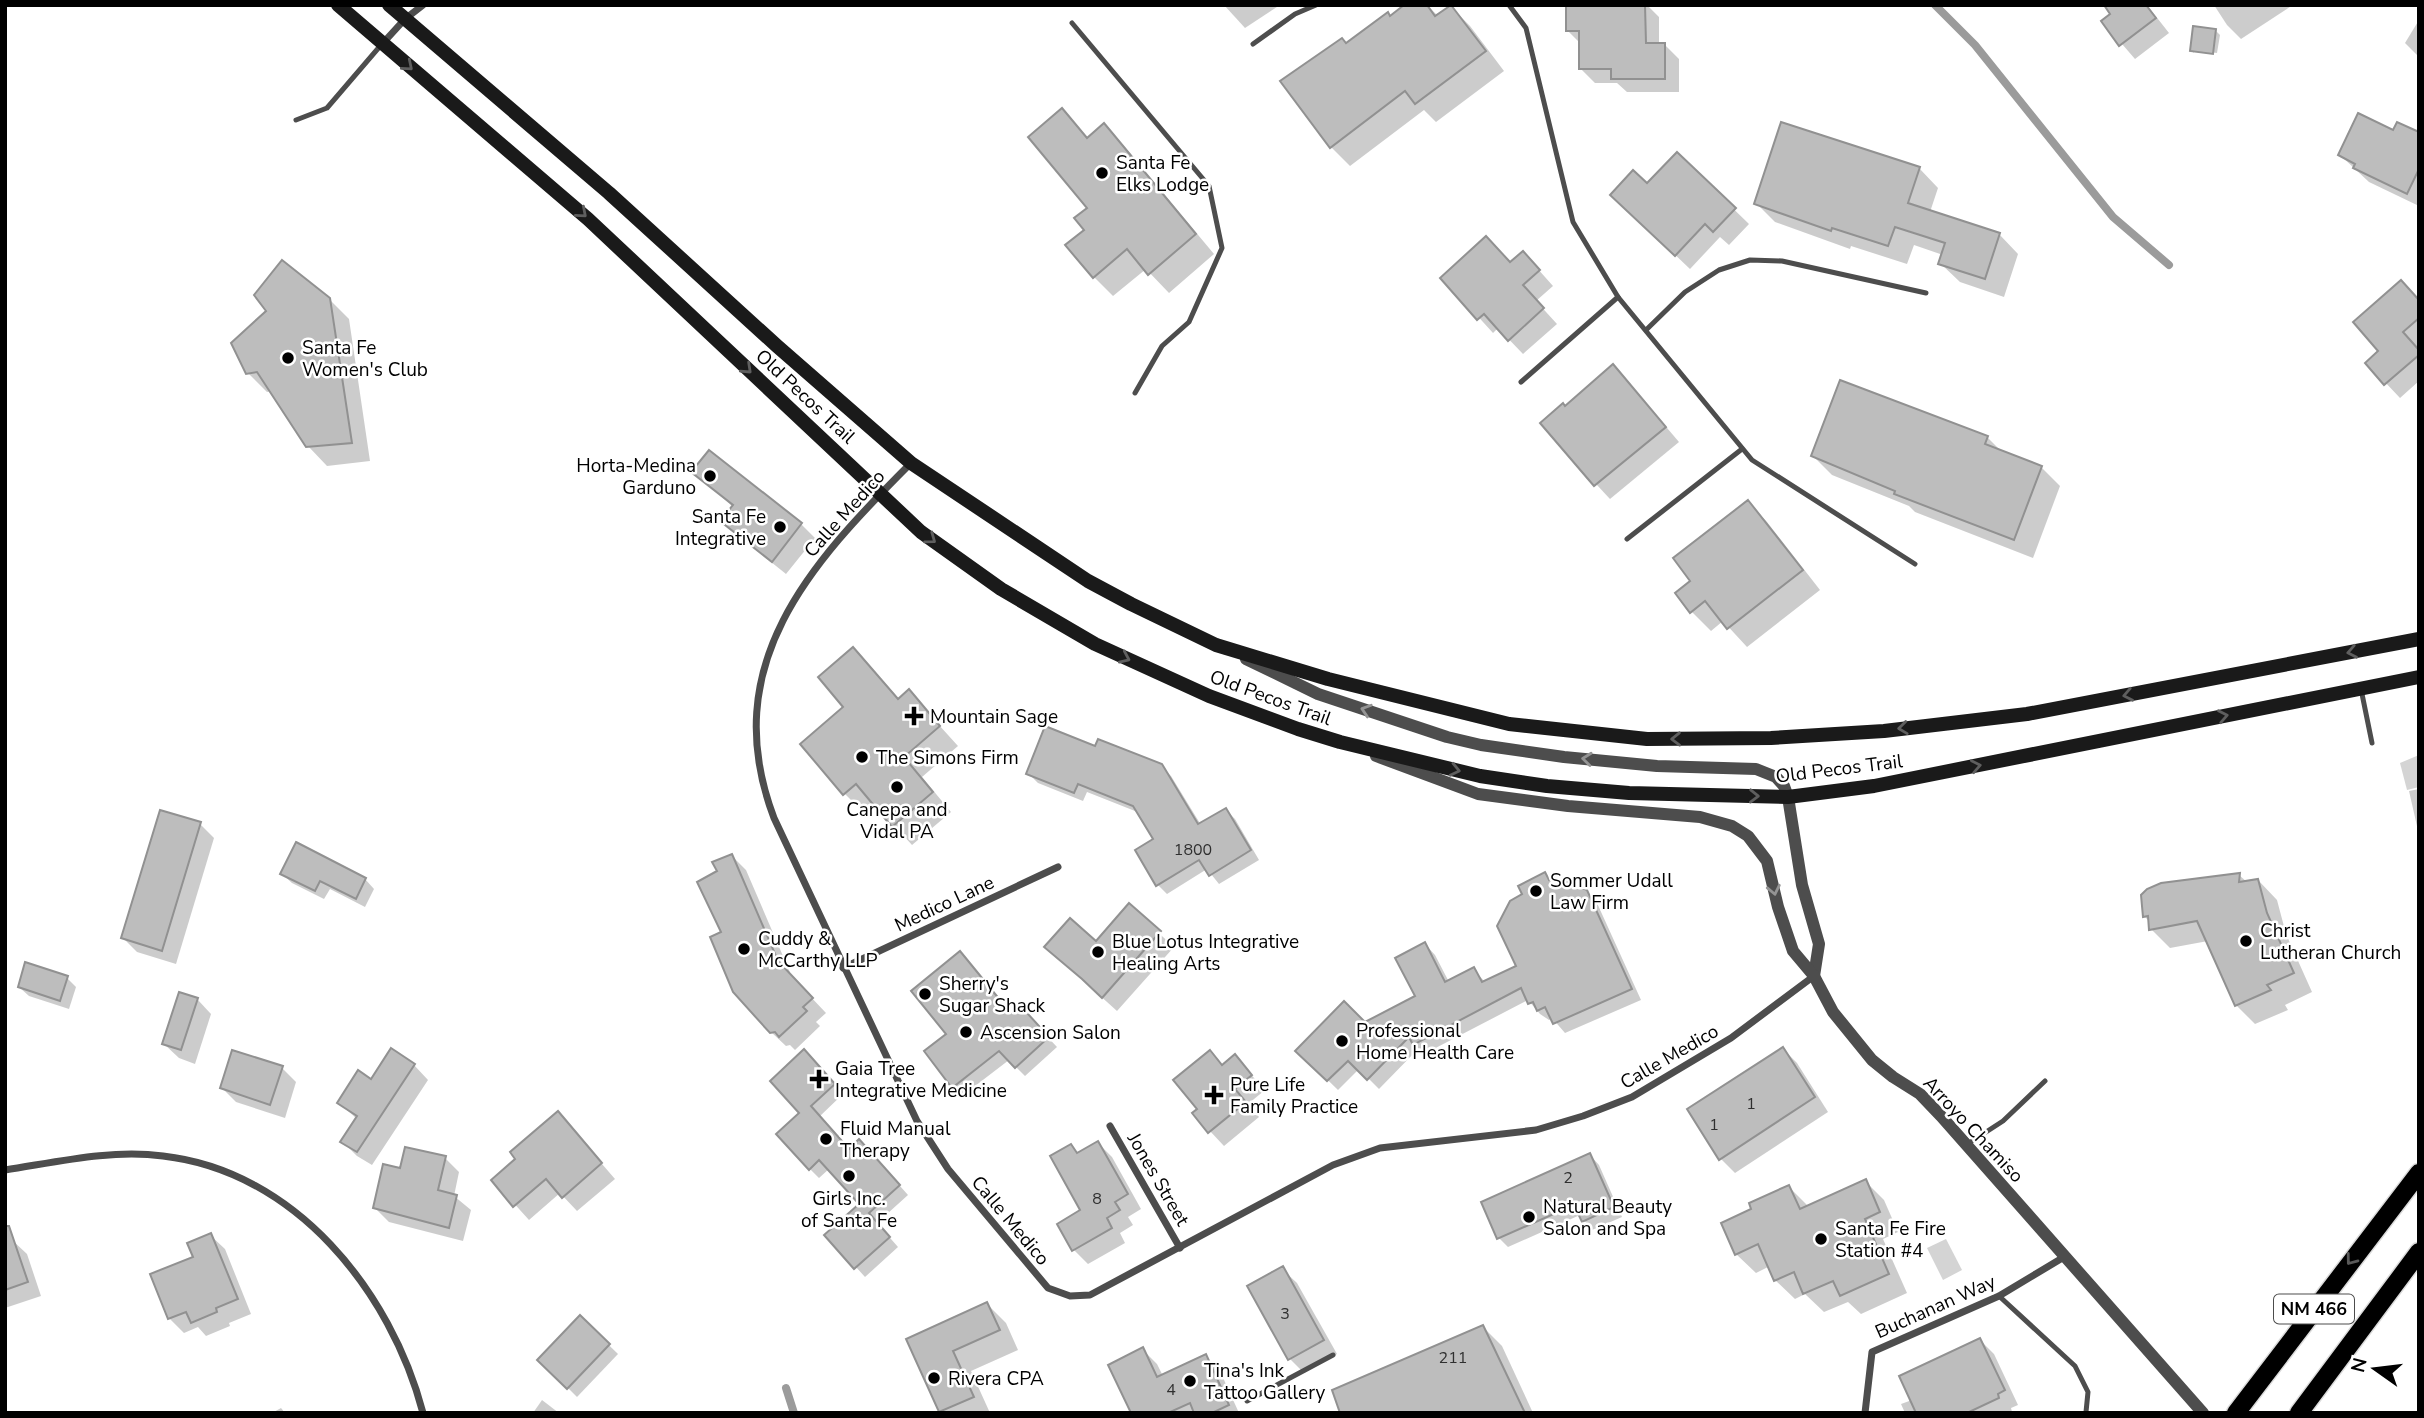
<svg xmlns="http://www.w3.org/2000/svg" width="2424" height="1418" font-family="'Nunito Sans',sans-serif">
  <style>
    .green { fill: #d4d4d4 }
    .shadow { fill: #0003 }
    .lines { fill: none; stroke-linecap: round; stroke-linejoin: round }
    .stream { stroke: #9b9b9b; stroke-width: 8 }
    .building { fill: #bdbdbd; stroke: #919191; stroke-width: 2 }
    .primary-casing { stroke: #dbdbdb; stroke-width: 21 }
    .service { stroke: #4d4d4d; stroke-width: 5 }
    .minor { stroke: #4d4d4d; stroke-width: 7 }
    .tertiary { stroke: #4d4d4d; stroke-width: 12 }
    .secondary { stroke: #1a1a1a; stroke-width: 14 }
    .primary { stroke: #000; stroke-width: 18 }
    .oneway { stroke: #5f5f5f }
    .oneway2 { stroke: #949494 }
    .oneway3 { stroke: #595959 }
    .poi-dot { fill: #000; stroke: #fff; stroke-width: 2.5 }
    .labels { text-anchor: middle; stroke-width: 5; stroke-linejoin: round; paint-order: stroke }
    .number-label { font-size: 16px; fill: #2f2f2f }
    .shield { fill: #fff; stroke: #4c4c4c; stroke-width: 2 }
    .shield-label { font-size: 18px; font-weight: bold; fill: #000 }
    .poi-label { font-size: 19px; fill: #000; stroke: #fff; text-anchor: start }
    .street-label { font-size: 19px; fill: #000; stroke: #fff }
  </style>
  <rect width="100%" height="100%" fill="#fff"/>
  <!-- green -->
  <g class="green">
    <polygon points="2419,755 2419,787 2407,790 2400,763"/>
    <polygon points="1946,1239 1962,1270 1943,1280 1927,1248"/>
  </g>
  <!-- shadow -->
  <g class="shadow">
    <polygon points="1224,5 1280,5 1245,28"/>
    <polygon points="1427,5 1438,16 1451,7 1470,26 1504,71 1436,122 1424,110 1350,166 1331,147 1346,45 1390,18"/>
    <polygon points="1568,5 1647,5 1659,17 1659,44 1664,44 1679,59 1679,92 1627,92 1617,83 1595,83 1581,69 1581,44 1568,31"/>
    <polygon points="2106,5 2147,5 2169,33 2135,59 2103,22 2113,14"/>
    <polygon points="2214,5 2293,5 2241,39 2227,25"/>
    <polygon points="2419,20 2419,57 2405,43"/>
    <polygon points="2216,31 2220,35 2217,53 2194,50 2194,53 2192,51"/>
    <polygon points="1061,110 1089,139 1104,126 1123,145 1214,254 1169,293 1146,269 1113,296 1094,277 1086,230 1089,208"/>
    <polygon points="2419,134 2419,206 2369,182 2340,155"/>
    <polygon points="1677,154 1749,224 1729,245 1720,237 1690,269 1627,209"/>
    <polygon points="1919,168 1938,188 1930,212 1999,234 2018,254 2004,297 1960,282 1940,263 1943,255 1914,245 1907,264 1851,246 1850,249 1775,222 1756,203"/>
    <polygon points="1511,264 1537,268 1553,286 1536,301 1557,324 1523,354 1498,328 1493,333 1443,278"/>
    <polygon points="329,299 349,319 370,461 327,466 308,446 272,391 267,392 248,373"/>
    <polygon points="2419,301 2419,345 2416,347 2419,350 2419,381 2400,398 2367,363 2381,351"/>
    <polygon points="1627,381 1679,442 1610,499 1596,484 1565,409"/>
    <polygon points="1987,437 2003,453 2041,467 2060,486 2033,558 1915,512 1909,506 1832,475 1813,456"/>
    <polygon points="694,472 801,524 815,538 786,574 736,534 722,521 733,507"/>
    <polygon points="1748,502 1767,522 1820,590 1747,647 1723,621 1711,631 1692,612 1693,581"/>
    <polygon points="853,649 900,700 909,692 958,746 922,777 951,812 912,845 874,803 863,812 844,793 846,707"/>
    <polygon points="1096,749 1161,766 1171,776 1201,825 1226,810 1235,819 1259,860 1219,884 1207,869 1167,894 1158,885 1156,839 1140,813 1087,792 1083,801 1038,783 1029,774"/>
    <polygon points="2419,789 2419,835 2409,791"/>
    <polygon points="200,824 214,838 176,964 137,952 123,938"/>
    <polygon points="732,856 746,870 792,977 826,1013 816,1022 820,1026 795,1050 790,1045 786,1046 771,1032 723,932 719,872"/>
    <polygon points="282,874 365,879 374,889 365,907 330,889 324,899 292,883"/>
    <polygon points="1545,874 1551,881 1560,877 1567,884 1586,892 1597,903 1641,1000 1565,1033 1552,1018 1549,1020 1540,1014 1528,1000 1424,1054 1419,1048 1379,1089 1359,1069 1338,1090 1298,1051 1365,1025 1418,997 1425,944 1435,955 1449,982 1473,969 1485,982 1518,967 1524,894"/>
    <polygon points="2239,875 2247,882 2258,880 2277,900 2286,934 2312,992 2285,1005 2288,1010 2255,1024 2236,1005 2208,941 2170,948 2151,929 2150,922 2145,917 2143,896"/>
    <polygon points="1129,906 1174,947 1117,1011 1046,947 1096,943"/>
    <polygon points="67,978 76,987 69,1009 29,996 19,987"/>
    <polygon points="197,999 211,1014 195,1064 179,1058 164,1044"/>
    <polygon points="1010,1013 1027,1015 1057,1047 1025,1076 1009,1060 962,1096 953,1087"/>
    <polygon points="1783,1049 1797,1063 1828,1112 1735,1173 1720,1158"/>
    <polygon points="1210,1052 1223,1066 1235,1057 1265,1090 1248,1104 1259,1117 1224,1146 1194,1114 1200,1109"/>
    <polygon points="813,1061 843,1094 819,1117 850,1151 869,1151 908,1195 877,1223 898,1247 865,1277 827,1235 861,1204 829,1169 819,1178 810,1169 802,1113"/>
    <polygon points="414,1065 428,1080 372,1165 357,1156 342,1141 357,1119 339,1103 371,1081"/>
    <polygon points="282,1068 296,1082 285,1118 236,1102 222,1088"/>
    <polygon points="558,1113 615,1179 577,1211 560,1193 529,1220 493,1180 518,1159"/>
    <polygon points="1098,1143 1112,1157 1141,1209 1128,1217 1133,1225 1120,1233 1125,1243 1088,1264 1074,1250 1083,1211 1071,1146 1079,1154"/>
    <polygon points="1590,1155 1599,1165 1622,1217 1592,1230 1580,1215 1508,1247 1499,1238"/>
    <polygon points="445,1158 459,1172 454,1196 471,1210 463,1241 389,1222 374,1207 401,1170"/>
    <polygon points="1865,1181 1884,1200 1898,1232 1883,1239 1907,1293 1861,1314 1848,1302 1824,1312 1805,1294 1795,1299 1775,1280 1770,1266 1756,1273 1736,1254 1754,1210 1789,1187 1809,1207"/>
    <polygon points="210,1235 225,1249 251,1314 229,1323 230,1326 206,1336 198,1327 184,1333 169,1318 195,1258"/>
    <polygon points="12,1240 27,1254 41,1296 5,1308 5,1242"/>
    <polygon points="1282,1269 1297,1283 1337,1354 1304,1373 1290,1359"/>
    <polygon points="987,1304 1006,1323 1018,1350 971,1371 990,1413 941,1413 908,1340"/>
    <polygon points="580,1317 618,1354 577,1397 540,1360"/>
    <polygon points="1483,1327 1502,1346 1533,1413 1342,1413"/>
    <polygon points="1980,1340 1994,1354 2018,1405 2011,1408 2012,1412 1905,1413 1901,1404 1912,1400"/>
    <polygon points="1143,1350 1157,1364 1163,1376 1205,1357 1220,1371 1239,1413 1133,1413"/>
    <polygon points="542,1400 559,1413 533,1413"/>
    <polygon points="281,1408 285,1413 272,1413"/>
  </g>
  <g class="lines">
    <!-- stream -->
    <g class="stream">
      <polyline points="1935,5 1975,45 2113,217 2169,265"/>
      <polyline points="786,1388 794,1413"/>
    </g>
  </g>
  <!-- building -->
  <g class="building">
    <polygon points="1404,5 1427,5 1435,16 1451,5 1486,51 1415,104 1405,91 1330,148 1280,81 1342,38 1346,43 1388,12 1390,16"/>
    <polygon points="1566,5 1645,5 1646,43 1665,43 1665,79 1611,79 1611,69 1579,69 1579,31 1566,31"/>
    <polygon points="2104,5 2146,5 2156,18 2119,46 2101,21 2110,14"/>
    <polygon points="2193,26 2216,29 2213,54 2190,51"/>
    <polygon points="1062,108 1087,138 1104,123 1196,234 1148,275 1127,249 1093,278 1065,245 1084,230 1074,218 1087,208 1028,137"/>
    <polygon points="2358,113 2393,130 2397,122 2419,132 2419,169 2407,194 2353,168 2355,164 2338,155"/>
    <polygon points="1781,122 1920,167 1908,203 2000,233 1985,279 1938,264 1945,243 1895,227 1888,246 1832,228 1831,231 1754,204"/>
    <polygon points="1677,152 1736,208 1713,232 1705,224 1675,256 1610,195 1633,170 1647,183"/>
    <polygon points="1486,236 1510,262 1523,251 1540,270 1523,285 1544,308 1508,341 1484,314 1477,320 1440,278"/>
    <polygon points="282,260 330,298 352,443 306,447 257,372 246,374 231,343 266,311 254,295"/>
    <polygon points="2401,280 2419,300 2419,318 2403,332 2419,350 2419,355 2384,385 2365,363 2378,351 2353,322"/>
    <polygon points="1613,364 1666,427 1594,486 1540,423 1563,403 1565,406"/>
    <polygon points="1840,380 1988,436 1985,444 2042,466 2014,540 1894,494 1895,491 1811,456"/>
    <polygon points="709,450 802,523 772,562 720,521 733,505 691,472"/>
    <polygon points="1748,500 1803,570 1727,629 1705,601 1690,613 1675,593 1690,581 1673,558"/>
    <polygon points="853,647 898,699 909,689 940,726 904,757 933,792 892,827 856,784 843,795 800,744 843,707 818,677"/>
    <polygon points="1045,726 1095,746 1098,739 1162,764 1198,824 1226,808 1251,850 1209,876 1199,860 1156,886 1135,850 1153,839 1133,806 1078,784 1074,793 1026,774"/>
    <polygon points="160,810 201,822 162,951 121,938"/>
    <polygon points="296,842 366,878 356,899 320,881 315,891 280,874"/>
    <polygon points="732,854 778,961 813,998 803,1007 807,1011 779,1037 775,1032 770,1033 733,992 710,937 721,932 697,882 717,871 712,862"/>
    <polygon points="1545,872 1549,880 1560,874 1563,880 1587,890 1632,989 1553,1024 1545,1007 1537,1011 1533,1002 1528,1004 1521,988 1413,1045 1409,1037 1367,1080 1348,1061 1327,1081 1295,1051 1344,1001 1365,1022 1415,996 1395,958 1425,942 1445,982 1474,967 1482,982 1516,966 1497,926 1510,901 1522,894 1518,886"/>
    <polygon points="2240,873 2239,882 2258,879 2267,913 2294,973 2267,985 2271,990 2235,1006 2197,921 2149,930 2148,916 2143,917 2141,895 2147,889 2161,883"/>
    <polygon points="1129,903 1161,931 1102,998 1082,979 1044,947 1070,918 1096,941"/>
    <polygon points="960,951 1009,1011 1018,1003 1049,1037 1015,1068 999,1051 952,1088 924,1051 946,1034 911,991"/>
    <polygon points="25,962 68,976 60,1001 18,987"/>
    <polygon points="179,992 198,998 181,1050 162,1044"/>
    <polygon points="1783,1047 1815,1097 1719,1160 1687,1109"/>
    <polygon points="391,1048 415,1064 357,1152 340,1142 357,1116 337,1103 358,1070 371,1079"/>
    <polygon points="804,1049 835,1084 811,1106 849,1149 859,1139 900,1185 869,1213 890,1237 854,1269 824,1235 859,1204 819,1160 809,1170 776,1134 799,1113 770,1081"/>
    <polygon points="232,1050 283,1066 270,1105 220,1088"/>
    <polygon points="1210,1050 1222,1065 1235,1054 1252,1075 1235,1089 1246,1102 1208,1133 1192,1113 1197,1109 1173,1080"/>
    <polygon points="558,1111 602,1163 562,1198 546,1179 513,1207 491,1180 515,1159 510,1152"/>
    <polygon points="1098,1141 1128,1194 1115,1202 1120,1210 1107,1218 1112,1228 1072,1251 1057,1224 1080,1210 1050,1156 1071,1144 1077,1153"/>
    <polygon points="405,1147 446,1156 438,1190 457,1195 449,1228 373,1208 383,1164 400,1168"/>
    <polygon points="1590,1153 1614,1207 1582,1222 1574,1205 1497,1239 1481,1202"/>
    <polygon points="1866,1179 1880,1212 1865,1219 1889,1274 1840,1296 1833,1281 1803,1294 1794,1272 1774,1281 1758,1244 1735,1255 1721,1223 1751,1209 1749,1203 1789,1185 1800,1209"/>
    <polygon points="5,1226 9,1226 28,1282 5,1290"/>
    <polygon points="211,1233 238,1299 216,1308 217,1312 191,1323 186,1312 168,1319 150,1274 193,1257 187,1243"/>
    <polygon points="1283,1266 1324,1340 1288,1360 1247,1286"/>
    <polygon points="987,1302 1000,1330 953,1351 974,1397 939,1412 906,1339"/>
    <polygon points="580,1315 610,1344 567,1389 537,1360"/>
    <polygon points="1483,1325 1525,1413 1340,1413 1332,1390"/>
    <polygon points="1980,1338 2005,1390 1998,1394 1999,1398 1967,1413 1916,1413 1899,1376"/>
    <polygon points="1143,1347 1157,1377 1206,1354 1229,1405 1212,1413 1194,1413 1190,1403 1168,1413 1131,1413 1108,1365"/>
  </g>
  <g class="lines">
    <!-- primary casing -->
    <g class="primary-casing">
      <g id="primary">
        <polyline points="2236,1413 2419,1173"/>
        <polyline points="2299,1413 2419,1252"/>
      </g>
    </g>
    <!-- service -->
    <g class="service">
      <polyline points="1509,5 1526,28 1573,222 1618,297 1752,460 1915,564"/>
      <polyline points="1072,23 1209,186 1222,248 1189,322 1162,346 1135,393"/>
      <polyline points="1253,44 1295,14 1316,5"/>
      <polyline points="296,120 327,108 381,45"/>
      <polyline points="1646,330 1685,292 1719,270 1750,260 1782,261 1926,293"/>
      <polyline points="1521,382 1618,297"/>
      <polyline points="1627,539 1742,449"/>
      <polyline points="2361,689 2372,743"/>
      <polyline points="1966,1145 2003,1121 2045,1081"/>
      <polyline points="1999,1296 2075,1366 2088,1392 2086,1412"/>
      <polyline points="1247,1401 1333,1355"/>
    </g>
    <!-- minor -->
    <g class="minor">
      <polyline points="383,43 405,19 423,5"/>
      <path d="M911 463C810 564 716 665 774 818L917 1121 948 1169 1048 1288 1070 1296 1090 1295 1333 1165 1380 1148 1536 1130 1583 1116 1632 1097 1731 1038 1814 976"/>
      <polyline points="843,968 1058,867"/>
      <polyline points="1110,1126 1180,1248"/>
      <path d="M5 1170C57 1162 111 1149 163 1156 295 1171 391 1291 423 1413"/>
      <polyline points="1865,1413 1872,1352 1999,1296 2064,1257"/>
    </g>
    <!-- tertiary -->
    <g class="tertiary">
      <polyline points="1246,659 1318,694 1447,737 1481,745 1564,757 1657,766 1756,769 1776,777 1784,786 1788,797 1802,885 1819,944 1814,976"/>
      <polyline points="1376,756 1478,794 1568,806 1700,817 1732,826 1748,836 1767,861 1778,907 1793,951 1814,976 1833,1012 1872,1060 1893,1077 1920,1094 1941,1116 2203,1413"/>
    </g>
    <!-- secondary -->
    <g class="secondary">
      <polyline points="338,5 588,219 921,532 1001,589 1095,644 1209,696 1298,729 1340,742 1480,776 1547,786 1629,793 1788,797 1874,786 2419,677"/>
      <polyline points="389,5 609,193 777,346 911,463 1088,581 1131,604 1216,645 1328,679 1509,724 1647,739 1771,738 1884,731 2027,714 2419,639"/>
    </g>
    <!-- primary -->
    <use href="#primary" class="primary"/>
  </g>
  <!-- one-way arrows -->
  <defs><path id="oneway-chevron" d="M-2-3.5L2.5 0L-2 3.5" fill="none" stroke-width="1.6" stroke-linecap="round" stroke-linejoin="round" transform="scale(1.75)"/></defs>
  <g class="oneway">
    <use href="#oneway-chevron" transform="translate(408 66) rotate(40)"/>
    <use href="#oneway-chevron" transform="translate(582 213) rotate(41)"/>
    <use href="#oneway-chevron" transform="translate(747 369) rotate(43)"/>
    <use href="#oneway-chevron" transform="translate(931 539) rotate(36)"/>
    <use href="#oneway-chevron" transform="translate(2352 652) rotate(169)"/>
    <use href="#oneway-chevron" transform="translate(1125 658) rotate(24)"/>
    <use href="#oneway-chevron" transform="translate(2128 695) rotate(169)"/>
    <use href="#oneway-chevron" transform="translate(2223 716) rotate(-11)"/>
    <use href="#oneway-chevron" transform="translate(1903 728) rotate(173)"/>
    <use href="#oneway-chevron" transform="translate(1676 739) rotate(179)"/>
    <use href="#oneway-chevron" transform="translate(1976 766) rotate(-11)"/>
    <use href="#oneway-chevron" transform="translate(1455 770) rotate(13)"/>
    <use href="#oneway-chevron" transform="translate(1754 796) rotate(1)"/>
  </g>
  <g class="oneway2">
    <use href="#oneway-chevron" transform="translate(1366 710) rotate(-162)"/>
    <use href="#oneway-chevron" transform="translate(1587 759) rotate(-174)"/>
    <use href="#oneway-chevron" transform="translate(1774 890) rotate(78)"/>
  </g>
  <use class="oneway3" href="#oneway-chevron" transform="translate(2351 1260) rotate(127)"/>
  <!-- markers -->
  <g class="poi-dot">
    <circle cx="1102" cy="173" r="7"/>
    <circle cx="288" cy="358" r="7"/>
    <circle cx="710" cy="476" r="7"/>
    <circle cx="780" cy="527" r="7"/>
    <path d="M910.5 705.5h7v7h7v7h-7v7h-7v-7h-7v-7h7z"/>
    <circle cx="862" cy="757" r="7"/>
    <circle cx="897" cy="787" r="7"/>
    <circle cx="1536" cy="891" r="7"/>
    <circle cx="2246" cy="941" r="7"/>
    <circle cx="744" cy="949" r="7"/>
    <circle cx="1098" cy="952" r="7"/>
    <circle cx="925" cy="994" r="7"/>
    <circle cx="966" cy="1032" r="7"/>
    <circle cx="1342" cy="1041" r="7"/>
    <path d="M815.5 1068.5h7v7h7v7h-7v7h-7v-7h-7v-7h7z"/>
    <path d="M1210.5 1084.5h7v7h7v7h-7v7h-7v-7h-7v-7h7z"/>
    <circle cx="826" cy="1139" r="7"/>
    <circle cx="849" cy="1176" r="7"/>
    <circle cx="1529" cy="1217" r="7"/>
    <circle cx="1821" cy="1239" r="7"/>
    <circle cx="934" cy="1378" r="7"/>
    <circle cx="1190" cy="1381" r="7"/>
  </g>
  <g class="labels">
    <!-- number labels -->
    <g class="number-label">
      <text x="1193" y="855">1800</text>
      <text x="1751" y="1109">1</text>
      <text x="1714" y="1130">1</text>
      <text x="1568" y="1183">2</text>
      <text x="1097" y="1204">8</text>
      <text x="1285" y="1319">3</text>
      <text x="1453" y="1363">211</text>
      <text x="1171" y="1395">4</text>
    </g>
    <!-- shield labels -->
    <rect class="shield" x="2274" y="1294.5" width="80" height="29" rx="5"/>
    <g class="shield-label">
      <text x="2314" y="1315">NM 466</text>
    </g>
    <!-- poi labels -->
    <g class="poi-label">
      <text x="1116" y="169">Santa Fe<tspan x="1116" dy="22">Elks Lodge</tspan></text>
      <text x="302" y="354">Santa Fe<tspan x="302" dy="22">Women's Club</tspan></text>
      <text x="696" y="472" text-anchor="end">Horta-Medina<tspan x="696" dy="22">Garduno</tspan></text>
      <text x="766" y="523" text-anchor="end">Santa Fe<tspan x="766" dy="22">Integrative</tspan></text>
      <text x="930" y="723">Mountain Sage</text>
      <text x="876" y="764">The Simons Firm</text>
      <text x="897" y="816" text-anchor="middle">Canepa and<tspan x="897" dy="22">Vidal PA</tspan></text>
      <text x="1550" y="887">Sommer Udall<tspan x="1550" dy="22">Law Firm</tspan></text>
      <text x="2260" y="937">Christ<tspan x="2260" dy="22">Lutheran Church</tspan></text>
      <text x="758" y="945">Cuddy &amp;<tspan x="758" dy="22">McCarthy LLP</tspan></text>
      <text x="1112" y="948">Blue Lotus Integrative<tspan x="1112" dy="22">Healing Arts</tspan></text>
      <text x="939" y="990">Sherry's<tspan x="939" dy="22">Sugar Shack</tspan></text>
      <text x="1356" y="1037">Professional<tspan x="1356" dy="22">Home Health Care</tspan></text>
      <text x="980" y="1039">Ascension Salon</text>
      <text x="835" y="1075">Gaia Tree<tspan x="835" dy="22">Integrative Medicine</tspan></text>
      <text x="1230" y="1091">Pure Life<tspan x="1230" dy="22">Family Practice</tspan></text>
      <text x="840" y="1135">Fluid Manual<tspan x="840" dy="22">Therapy</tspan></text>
      <text x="849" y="1205" text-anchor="middle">Girls Inc.<tspan x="849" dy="22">of Santa Fe</tspan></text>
      <text x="1543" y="1213">Natural Beauty<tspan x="1543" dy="22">Salon and Spa</tspan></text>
      <text x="1835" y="1235">Santa Fe Fire<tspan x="1835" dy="22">Station #4</tspan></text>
      <text x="1204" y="1377">Tina's Ink<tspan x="1204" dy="22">Tattoo Gallery</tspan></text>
      <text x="948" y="1385">Rivera CPA</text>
    </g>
    <!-- street labels -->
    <g class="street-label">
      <text transform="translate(806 396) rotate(43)" y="7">Old Pecos Trail</text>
      <text transform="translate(844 513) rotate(-48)" y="7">Calle Medico</text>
      <text transform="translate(1271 697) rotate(20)" y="7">Old Pecos Trail</text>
      <text transform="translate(1839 768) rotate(-7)" y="7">Old Pecos Trail</text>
      <text transform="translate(944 903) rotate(-25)" y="7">Medico Lane</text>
      <text transform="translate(1669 1056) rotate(-30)" y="7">Calle Medico</text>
      <text transform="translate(1974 1129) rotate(47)" y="7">Arroyo Chamiso</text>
      <text transform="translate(1159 1179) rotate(60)" y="7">Jones Street</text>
      <text transform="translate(1011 1220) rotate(50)" y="7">Calle Medico</text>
      <text transform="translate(1935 1306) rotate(-24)" y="7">Buchanan Way</text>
    </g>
  </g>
  <!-- border -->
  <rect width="2424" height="1418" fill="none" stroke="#000000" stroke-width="14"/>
  <!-- north arrow -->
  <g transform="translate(2375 1369) rotate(284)" stroke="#ffffff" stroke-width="5" paint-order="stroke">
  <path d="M0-5L12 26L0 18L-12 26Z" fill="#000000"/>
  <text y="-10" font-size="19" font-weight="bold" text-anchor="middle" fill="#000000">N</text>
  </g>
</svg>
